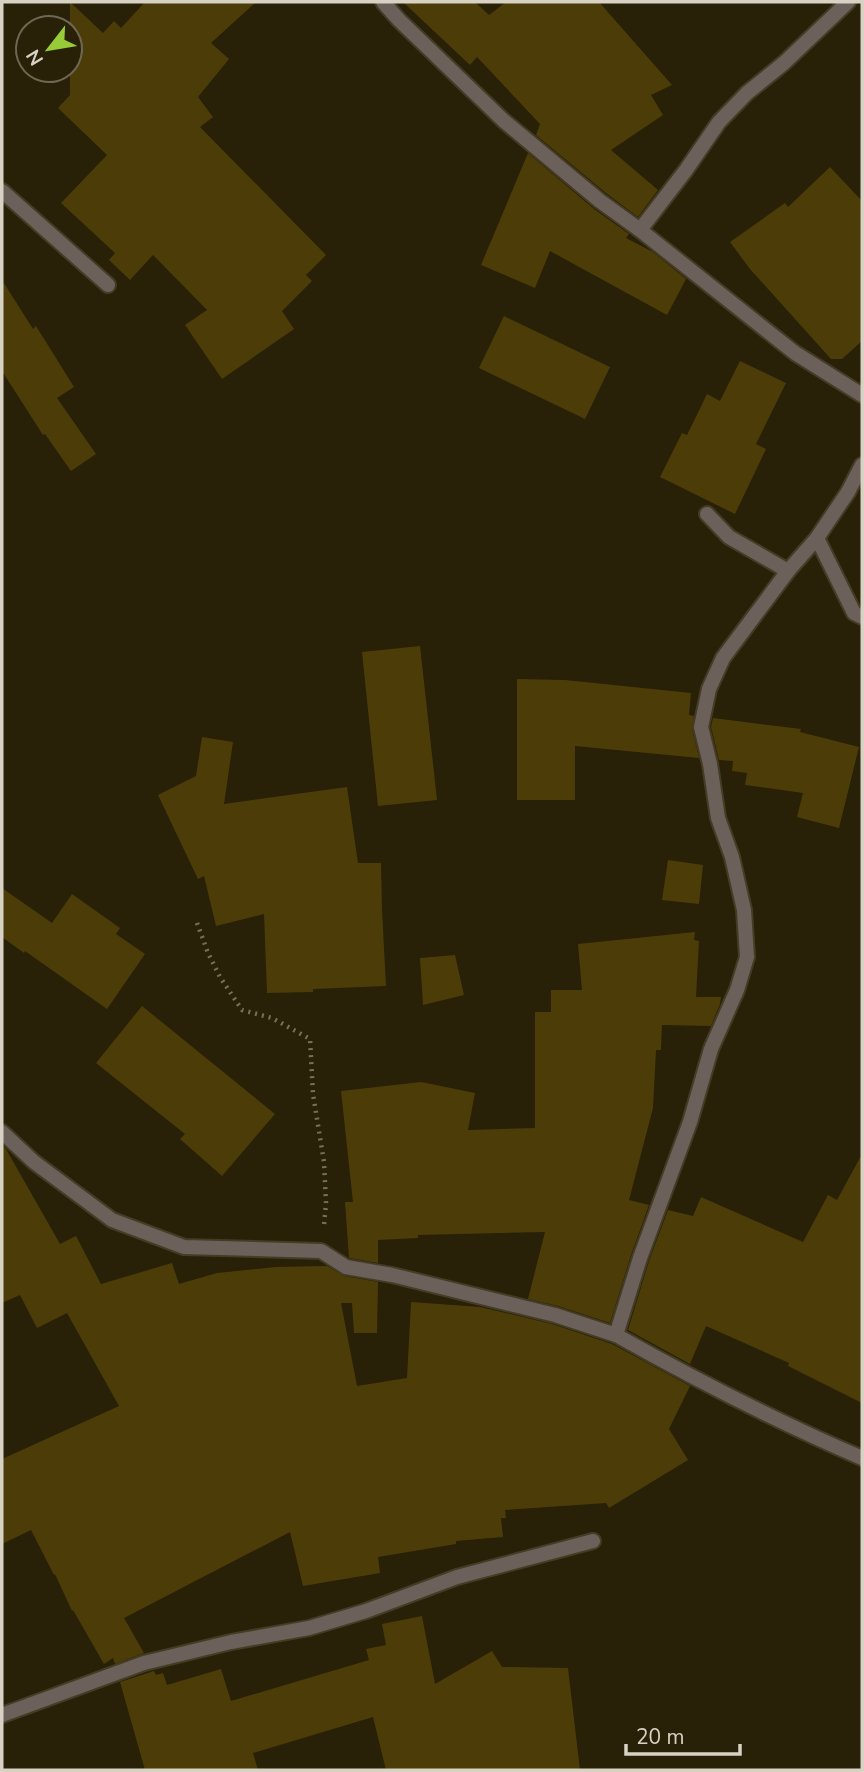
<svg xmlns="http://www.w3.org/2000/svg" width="864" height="1772" font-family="'Nunito Sans',sans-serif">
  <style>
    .building { fill: #4c3d08 }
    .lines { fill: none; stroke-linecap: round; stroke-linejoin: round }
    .minor-casing { stroke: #443c25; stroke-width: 18 }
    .path { stroke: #76705b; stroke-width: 4.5; stroke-dasharray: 2 5; stroke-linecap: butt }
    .minor { stroke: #6c615a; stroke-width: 14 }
  </style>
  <rect width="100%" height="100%" fill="#282007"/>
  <!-- building -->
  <g class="building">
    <polygon points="70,2 103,33 114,21 121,28 145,2 256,2 211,43 229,59 198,97 213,117 200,127 326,255 306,275 312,281 282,311 294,329 222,379 185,325 207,310 153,255 130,280 109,260 115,253 61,203 107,155 58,108 70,95"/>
    <polygon points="403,2 475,2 489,15 506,2 599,2 672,85 651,95 663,115 611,150 658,190 638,217 606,193 536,135 540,124 477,57 470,65"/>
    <polygon points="528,153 594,209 629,234 626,238 653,252 686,279 667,315 550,251 535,288 481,265"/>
    <polygon points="830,167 862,201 862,341 842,359 831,359 750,269 730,242 785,203 788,207"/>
    <polygon points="2,280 33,329 36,326 74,387 57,398 96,454 71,471 45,434 43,435 2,371"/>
    <polygon points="504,316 610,367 585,419 479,368"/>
    <polygon points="740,361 786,383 756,444 766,449 735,514 660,477 682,433 687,435 707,394 720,401"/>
    <polygon points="420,646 437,800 378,806 362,652"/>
    <polygon points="517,679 565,680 691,693 689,715 694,716 692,729 699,758 575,746 575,800 517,800"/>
    <polygon points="713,718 801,729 800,732 859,747 839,828 797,817 803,793 745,785 747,773 732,771 733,761 719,760 711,727"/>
    <polygon points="202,737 233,742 224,804 347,787 358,863 381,863 382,910 386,986 313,989 313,992 267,993 264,914 216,926 204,876 198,879 158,795 196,776"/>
    <polygon points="668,860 703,865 699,904 662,900"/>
    <polygon points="2,888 52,923 72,894 120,928 116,934 145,954 107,1009 25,951 24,953 2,937"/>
    <polygon points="695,932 694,940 699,941 696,997 721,997 720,1004 711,1026 662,1025 661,1050 656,1050 653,1108 629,1200 649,1205 631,1255 610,1323 558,1306 528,1299 545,1232 418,1235 418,1238 378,1240 378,1263 349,1258 345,1202 353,1202 341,1091 421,1082 475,1093 468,1130 535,1128 535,1012 551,1012 551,990 582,990 578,944"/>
    <polygon points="455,955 464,995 423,1005 420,958"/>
    <polygon points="142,1006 275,1114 222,1176 180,1139 185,1134 96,1063"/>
    <polygon points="2,1145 6,1149 60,1244 76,1236 101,1284 172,1263 179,1284 217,1273 276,1267 327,1266 344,1276 378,1282 377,1333 354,1333 352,1303 341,1303 357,1386 407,1378 411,1302 480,1307 552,1324 612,1344 690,1386 669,1429 688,1460 609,1508 606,1503 505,1510 506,1518 501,1518 503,1537 456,1541 456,1544 378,1557 380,1573 303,1586 290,1532 124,1618 144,1653 115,1664 113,1658 104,1664 73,1610 72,1611 55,1574 54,1575 31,1530 2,1544 2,1459 119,1406 67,1313 37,1328 20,1295 2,1303"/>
    <polygon points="862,1154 862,1403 788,1366 789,1363 706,1326 690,1364 628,1330 649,1261 668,1210 693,1216 701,1197 803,1242 828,1195 837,1200"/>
    <polygon points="422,1616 435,1684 492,1651 502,1667 568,1668 580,1770 386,1770 373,1717 253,1753 258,1770 145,1770 120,1682 154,1671 156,1675 163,1673 167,1685 221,1669 231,1701 369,1660 366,1649 386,1645 382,1624"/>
  </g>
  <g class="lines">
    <!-- minor casing -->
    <g class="minor-casing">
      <g id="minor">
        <polyline points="383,2 399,20 504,121 600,201 640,230 795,353 862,395"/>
        <polyline points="2,191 108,285"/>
        <polyline points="640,230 686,170 719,122 747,93 784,63 848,2"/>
        <polyline points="707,514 729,537 788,571"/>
        <polyline points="817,538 854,613 862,617"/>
        <polyline points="2,1132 34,1162 112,1220 184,1247 321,1251 346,1267 392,1275 555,1315 616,1335 640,1258 690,1122 711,1049 737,990 747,957 744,910 732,857 718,818 710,764 701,727 709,689 723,658 788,571 817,538 848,492 862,465"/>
        <path d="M616 1335C696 1380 778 1422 862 1458"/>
        <polyline points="2,1715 144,1663 231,1642 309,1628 366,1611 457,1577 593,1541"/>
      </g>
    </g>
    <!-- path -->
    <polyline class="path" points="197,923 208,953 220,977 242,1010 272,1018 310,1039 313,1094 324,1162 326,1203 324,1225"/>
    <!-- minor -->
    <use href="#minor" class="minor"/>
  </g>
  <!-- border -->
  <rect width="864" height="1772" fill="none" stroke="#d7d2c4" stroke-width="7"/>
  <!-- north arrow -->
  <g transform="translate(49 49) rotate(239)"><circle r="33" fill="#282007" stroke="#6e6753" stroke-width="2"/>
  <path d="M0-5L12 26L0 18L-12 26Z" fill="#97cc38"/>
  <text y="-10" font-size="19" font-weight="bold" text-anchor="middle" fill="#d7d2c4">N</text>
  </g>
  <!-- scale -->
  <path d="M626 1744v10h114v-10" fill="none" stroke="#d7d2c4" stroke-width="3.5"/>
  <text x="636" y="1744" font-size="21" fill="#d7d2c4" stroke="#282007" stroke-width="5" paint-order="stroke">20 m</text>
</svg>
